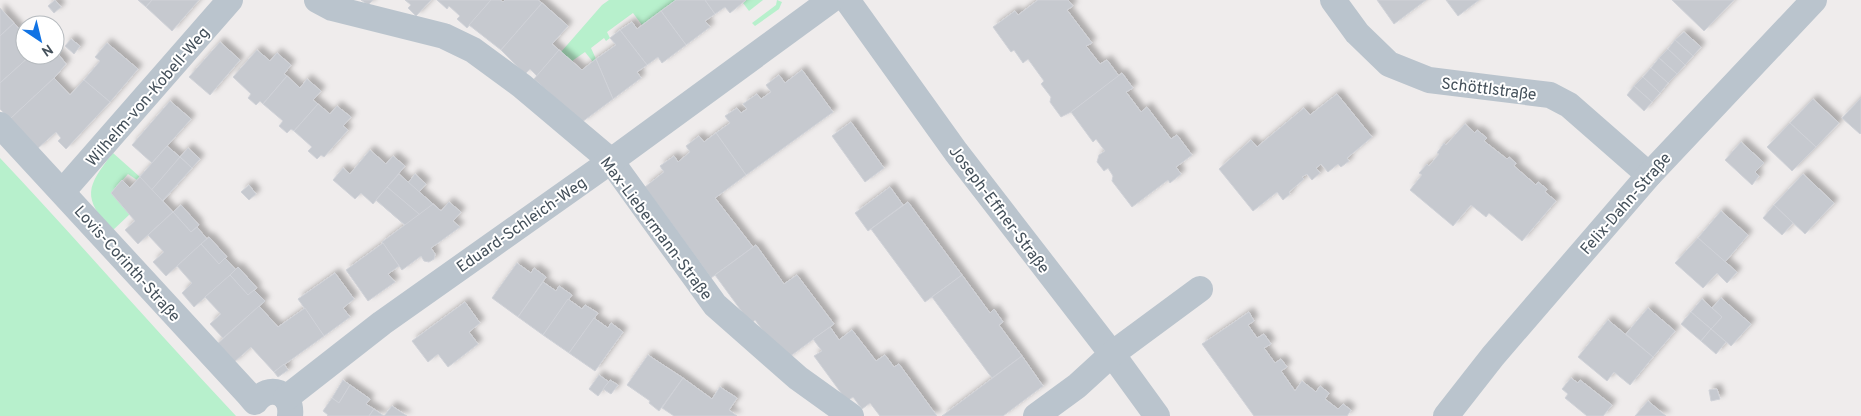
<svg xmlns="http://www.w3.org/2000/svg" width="1861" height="416" font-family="Overpass,sans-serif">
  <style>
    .green { fill: #b7f0cc }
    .building { fill: #c6c9cf; stroke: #d0d2d8; filter: url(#shadow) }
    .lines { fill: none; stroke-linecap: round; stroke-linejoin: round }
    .minor { stroke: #bac4cd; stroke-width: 26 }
    .labels { text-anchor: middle; stroke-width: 4; stroke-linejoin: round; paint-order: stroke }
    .street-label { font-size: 16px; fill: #44505a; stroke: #fff }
  </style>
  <defs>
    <filter id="shadow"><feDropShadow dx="4.5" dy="-4.5" stdDeviation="2.5" flood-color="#0004"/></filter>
  </defs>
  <rect width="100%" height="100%" fill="#efecec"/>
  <!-- green -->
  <g class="green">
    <polygon points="609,0 676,0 642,25 633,13 607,32 610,38 606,41 604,38 591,48 596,59 593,62 585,52 572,61 561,52 602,5"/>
    <polygon points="746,0 763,0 749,11 743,3"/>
    <polygon points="777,0 782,2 779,9 755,26 752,23 776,5"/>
    <path d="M113 153 140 177 137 180 128 174 111 193 130 214 112 231C82 197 86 187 113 153Z"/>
    <path d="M0 158C80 243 156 331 236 416H0Z"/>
  </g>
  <!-- building -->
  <g class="building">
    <polygon points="55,0 61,7 54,13 48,6"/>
    <polygon points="138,0 152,0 146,7"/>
    <polygon points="152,0 199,0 172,31 146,7"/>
    <polygon points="361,0 373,0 368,5"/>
    <polygon points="405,0 431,0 416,16 408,8 411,5"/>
    <polygon points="437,0 491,0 467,28 457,19 460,16 449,6 447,9"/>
    <polygon points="491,0 500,0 503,2 505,0 538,0 542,3 501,50 469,25"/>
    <polygon points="676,0 705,0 715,14 705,21 710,27 686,45 661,11"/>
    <polygon points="705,0 746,0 730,13 725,7 715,14"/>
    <polygon points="1038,0 1068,0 1073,6 1067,10 1092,43 1086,46 1100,64 1107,60 1119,76 1071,112 1061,117 1050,102 1051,97 1041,84 1044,81 1028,59 1023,63 1014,50 1011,52 993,27 1015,11 1018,15"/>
    <polygon points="1377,0 1426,0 1394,24"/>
    <polygon points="1446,0 1479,0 1458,16"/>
    <polygon points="1672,0 1734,0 1704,31"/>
    <polygon points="542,3 568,26 552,44 559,50 537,76 530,69 525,74 501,50"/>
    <polygon points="0,8 14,23 0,36"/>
    <polygon points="661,11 686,45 662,63 658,57 647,65 620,30 632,22 637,29"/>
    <polygon points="14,23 25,36 25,55 31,55 0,83 0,36"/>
    <polygon points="620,30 647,65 637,72 641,78 613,99 596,59 616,45 610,38"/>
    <polygon points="1684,32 1701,47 1693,56 1675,40"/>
    <polygon points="71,39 80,46 74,54 65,46"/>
    <polygon points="1675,40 1693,56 1685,65 1668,49"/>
    <polygon points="220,42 240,60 210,95 189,77"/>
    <polygon points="107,43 138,69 110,102 84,80 100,61 95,57"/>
    <polygon points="1668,49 1685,65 1677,74 1659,58"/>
    <polygon points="257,50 270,61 277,53 291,65 284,74 287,76 263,104 260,101 256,105 248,98 251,94 233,77"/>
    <polygon points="559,50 582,70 596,59 613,99 582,122 534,79"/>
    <polygon points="56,51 66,64 54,78 10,119 0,109 0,83 31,55 48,55 49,57 55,55"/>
    <polygon points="1659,58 1677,74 1668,83 1651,68"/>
    <polygon points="1651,68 1668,83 1660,93 1643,77"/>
    <polygon points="802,70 833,112 746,175 716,133 730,123 725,116 737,108 741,113 747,109 743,104 757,94 761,99 771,92 766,85 779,75 785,83"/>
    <polygon points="1122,73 1133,88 1126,92 1141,112 1147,107 1171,139 1177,135 1192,155 1176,167 1181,174 1170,183 1168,180 1132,207 1112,181 1113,176 1108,168 1104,171 1097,162 1099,155 1105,151 1096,139 1093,142 1071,112"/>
    <polygon points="287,76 300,88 307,79 321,91 313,100 318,104 294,131 291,129 287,133 279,126 283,121 263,104"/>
    <polygon points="1643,77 1660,93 1652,102 1634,86"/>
    <polygon points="54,78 70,95 84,80 110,102 66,149 58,141 61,138 56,132 37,149 10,119"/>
    <polygon points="1634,86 1652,102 1644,111 1627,95"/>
    <polygon points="1337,94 1372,137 1347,158 1349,161 1341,167 1338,164 1328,172 1321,164 1316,168 1320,173 1312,180 1307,174 1302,177 1304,179 1289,192 1290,194 1283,200 1277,192 1253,211 1219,169 1251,140 1257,147 1304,108 1310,115"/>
    <polygon points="1861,98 1861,133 1860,134 1842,118"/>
    <polygon points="1813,99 1839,123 1816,147 1790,123"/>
    <polygon points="170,101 191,119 152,163 132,145"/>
    <polygon points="318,104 330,114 337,106 351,117 343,126 348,130 324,157 321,155 317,159 308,151 312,147 294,131"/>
    <polygon points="851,122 884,168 865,182 832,136"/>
    <polygon points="1790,123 1816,147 1792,171 1767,147"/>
    <polygon points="1465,124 1475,133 1477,130 1487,138 1484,141 1507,159 1509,157 1516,163 1514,166 1536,185 1538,182 1547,189 1545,192 1556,201 1522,241 1489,213 1486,217 1471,205 1453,226 1410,190 1422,175 1419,173 1427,164 1429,166 1439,154 1437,153 1444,143 1446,145"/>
    <polygon points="716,133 746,175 715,198 753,247 711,278 645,187 664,172 660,166 674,156 678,162 690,152 686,146 699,136 704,142"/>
    <polygon points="1741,142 1764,163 1755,172 1759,176 1752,185 1725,160"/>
    <polygon points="167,146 192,168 163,201 140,177"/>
    <polygon points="167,146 180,157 142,201 130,188"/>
    <polygon points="188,148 200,159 192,168 180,157"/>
    <polygon points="370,150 386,164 393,156 405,166 373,204 361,193 355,199 333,180 343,168 350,174"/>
    <polygon points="180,157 192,168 152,212 142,201"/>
    <polygon points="399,174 408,183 415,174 426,184 419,192 433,204 405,225 376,200"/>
    <polygon points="399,174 433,204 447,216 433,226 387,187"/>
    <polygon points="1803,174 1834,203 1805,234 1774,205"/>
    <polygon points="140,177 173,212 138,244 125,230 135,221 111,193 122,180 130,188"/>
    <polygon points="249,185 256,194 249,200 241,192"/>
    <polygon points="387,187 419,214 433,226 419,236 405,225 376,200"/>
    <polygon points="890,187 903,205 868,231 855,213"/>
    <polygon points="449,202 461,212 453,221 460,227 431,248 435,254 434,259 429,262 424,261 421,256 402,270 382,242 433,204 441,211"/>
    <polygon points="908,202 962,275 925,302 871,229"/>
    <polygon points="181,205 199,225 191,232 173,212"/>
    <polygon points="1774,205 1793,223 1782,235 1763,218"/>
    <polygon points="1721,211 1748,235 1725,262 1698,238"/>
    <polygon points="173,212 191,232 197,227 207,239 166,276 153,262 164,252 148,235"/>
    <polygon points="209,237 227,257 219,264 201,244"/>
    <polygon points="1698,238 1737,272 1727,283 1717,273 1703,288 1675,263"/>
    <polygon points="383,243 399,266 388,274 395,282 368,301 346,270"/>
    <polygon points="201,244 219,264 225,258 236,270 194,307 182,293 192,283 177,266"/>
    <polygon points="756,245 784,284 797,275 834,324 785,360 755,320 751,324 715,275"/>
    <polygon points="517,263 531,273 534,268 546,277 518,317 492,298"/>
    <polygon points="238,267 257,288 248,295 230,275"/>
    <polygon points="335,273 354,299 343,308 350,317 324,336 298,299"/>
    <polygon points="230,275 248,295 254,290 265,301 223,338 210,324 221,314 205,297"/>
    <polygon points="962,275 990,313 994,309 1003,322 999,325 1022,356 992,378 932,297"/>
    <polygon points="543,282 556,291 559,286 572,295 543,335 518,317"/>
    <polygon points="1721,298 1751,324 1731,346 1711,329 1722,317 1712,308"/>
    <polygon points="568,299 582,309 585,305 598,313 569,353 543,335"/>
    <polygon points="1702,299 1722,317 1711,329 1691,312"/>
    <polygon points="465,302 480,323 469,332 478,344 448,367 438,354 428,362 412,341"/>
    <polygon points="259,306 278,327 305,308 324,336 274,372 251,347 232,364 215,346"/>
    <polygon points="1648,308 1675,331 1653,357 1626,334"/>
    <polygon points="1249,312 1254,321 1248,325 1257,338 1264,334 1271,344 1264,348 1275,363 1281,359 1287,367 1281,371 1295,391 1302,381 1316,392 1320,386 1329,393 1325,399 1338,409 1343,404 1351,410 1347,416 1254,416 1202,344"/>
    <polygon points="1691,312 1711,329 1701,341 1681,324"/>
    <polygon points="594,318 608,328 611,323 623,332 595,371 569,353"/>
    <polygon points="1608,320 1653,357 1630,385 1614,372 1607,381 1578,357"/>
    <polygon points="830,327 839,340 852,330 876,361 885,355 894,367 899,364 937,416 880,416 870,403 862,409 853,397 847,401 814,356 822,351 813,339"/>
    <polygon points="1711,329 1726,342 1716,354 1701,341"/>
    <polygon points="648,355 683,378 659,411 649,403 650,401 627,385"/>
    <polygon points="1022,356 1043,386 1003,416 942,416"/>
    <polygon points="284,364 288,370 278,377 274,372"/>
    <polygon points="599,375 609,382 598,396 589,389"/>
    <polygon points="683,378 712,399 720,387 737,398 729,410 737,416 674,416 662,408"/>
    <polygon points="1571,378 1578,383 1580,380 1612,405 1603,416 1587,416 1565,398 1568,394 1562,389"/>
    <polygon points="343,380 350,385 339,403 332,398"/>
    <polygon points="610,380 618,385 611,394 603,389"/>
    <polygon points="350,385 370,399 366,404 374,409 369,416 327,416 328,415 323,411 332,398 339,403"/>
    <polygon points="1717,389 1720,399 1711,401 1709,390"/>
    <polygon points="1648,401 1666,416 1635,416"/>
    <polygon points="392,406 407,416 384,416"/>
    <polygon points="374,409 384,416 369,416"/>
  </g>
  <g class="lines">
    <!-- minor -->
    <g class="minor">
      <polyline points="317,0 332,8 444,36 473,50 522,86 611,161 715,305 798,378 851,416"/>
      <polyline points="847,0 956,152 1112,354 1157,416"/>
      <polyline points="1333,0 1357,33 1389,64 1429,80 1550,95 1569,105 1649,175"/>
      <path d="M0 125 249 395 255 402C269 383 293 392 290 416"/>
      <polyline points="63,191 230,0"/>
      <polyline points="286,398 382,323 611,161 831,0"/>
      <polyline points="1036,416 1077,386 1112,354 1200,289"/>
      <polyline points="1446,416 1493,356 1649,175 1814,0"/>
    </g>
  </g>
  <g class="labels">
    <!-- street labels -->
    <g class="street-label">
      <text transform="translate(1489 88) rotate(7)" y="6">Schöttlstraße</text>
      <text transform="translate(147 96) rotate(-49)" y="6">Wilhelm-von-Kobell-Weg</text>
      <text transform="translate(1625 203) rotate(-49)" y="6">Felix-Dahn-Straße</text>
      <text transform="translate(1000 209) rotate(53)" y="6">Joseph-Effner-Straße</text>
      <text transform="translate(521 224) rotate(-35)" y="6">Eduard-Schleich-Weg</text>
      <text transform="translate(657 228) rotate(53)" y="6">Max-Liebermann-Straße</text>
      <text transform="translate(128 263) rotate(48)" y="6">Lovis-Corinth-Straße</text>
    </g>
  </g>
  <!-- north arrow -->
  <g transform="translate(40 40) rotate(145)"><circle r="24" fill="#ffffff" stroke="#b4b9bd"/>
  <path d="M0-4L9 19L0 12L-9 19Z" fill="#1173e4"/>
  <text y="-8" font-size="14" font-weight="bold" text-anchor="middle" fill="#44505a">N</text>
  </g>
</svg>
